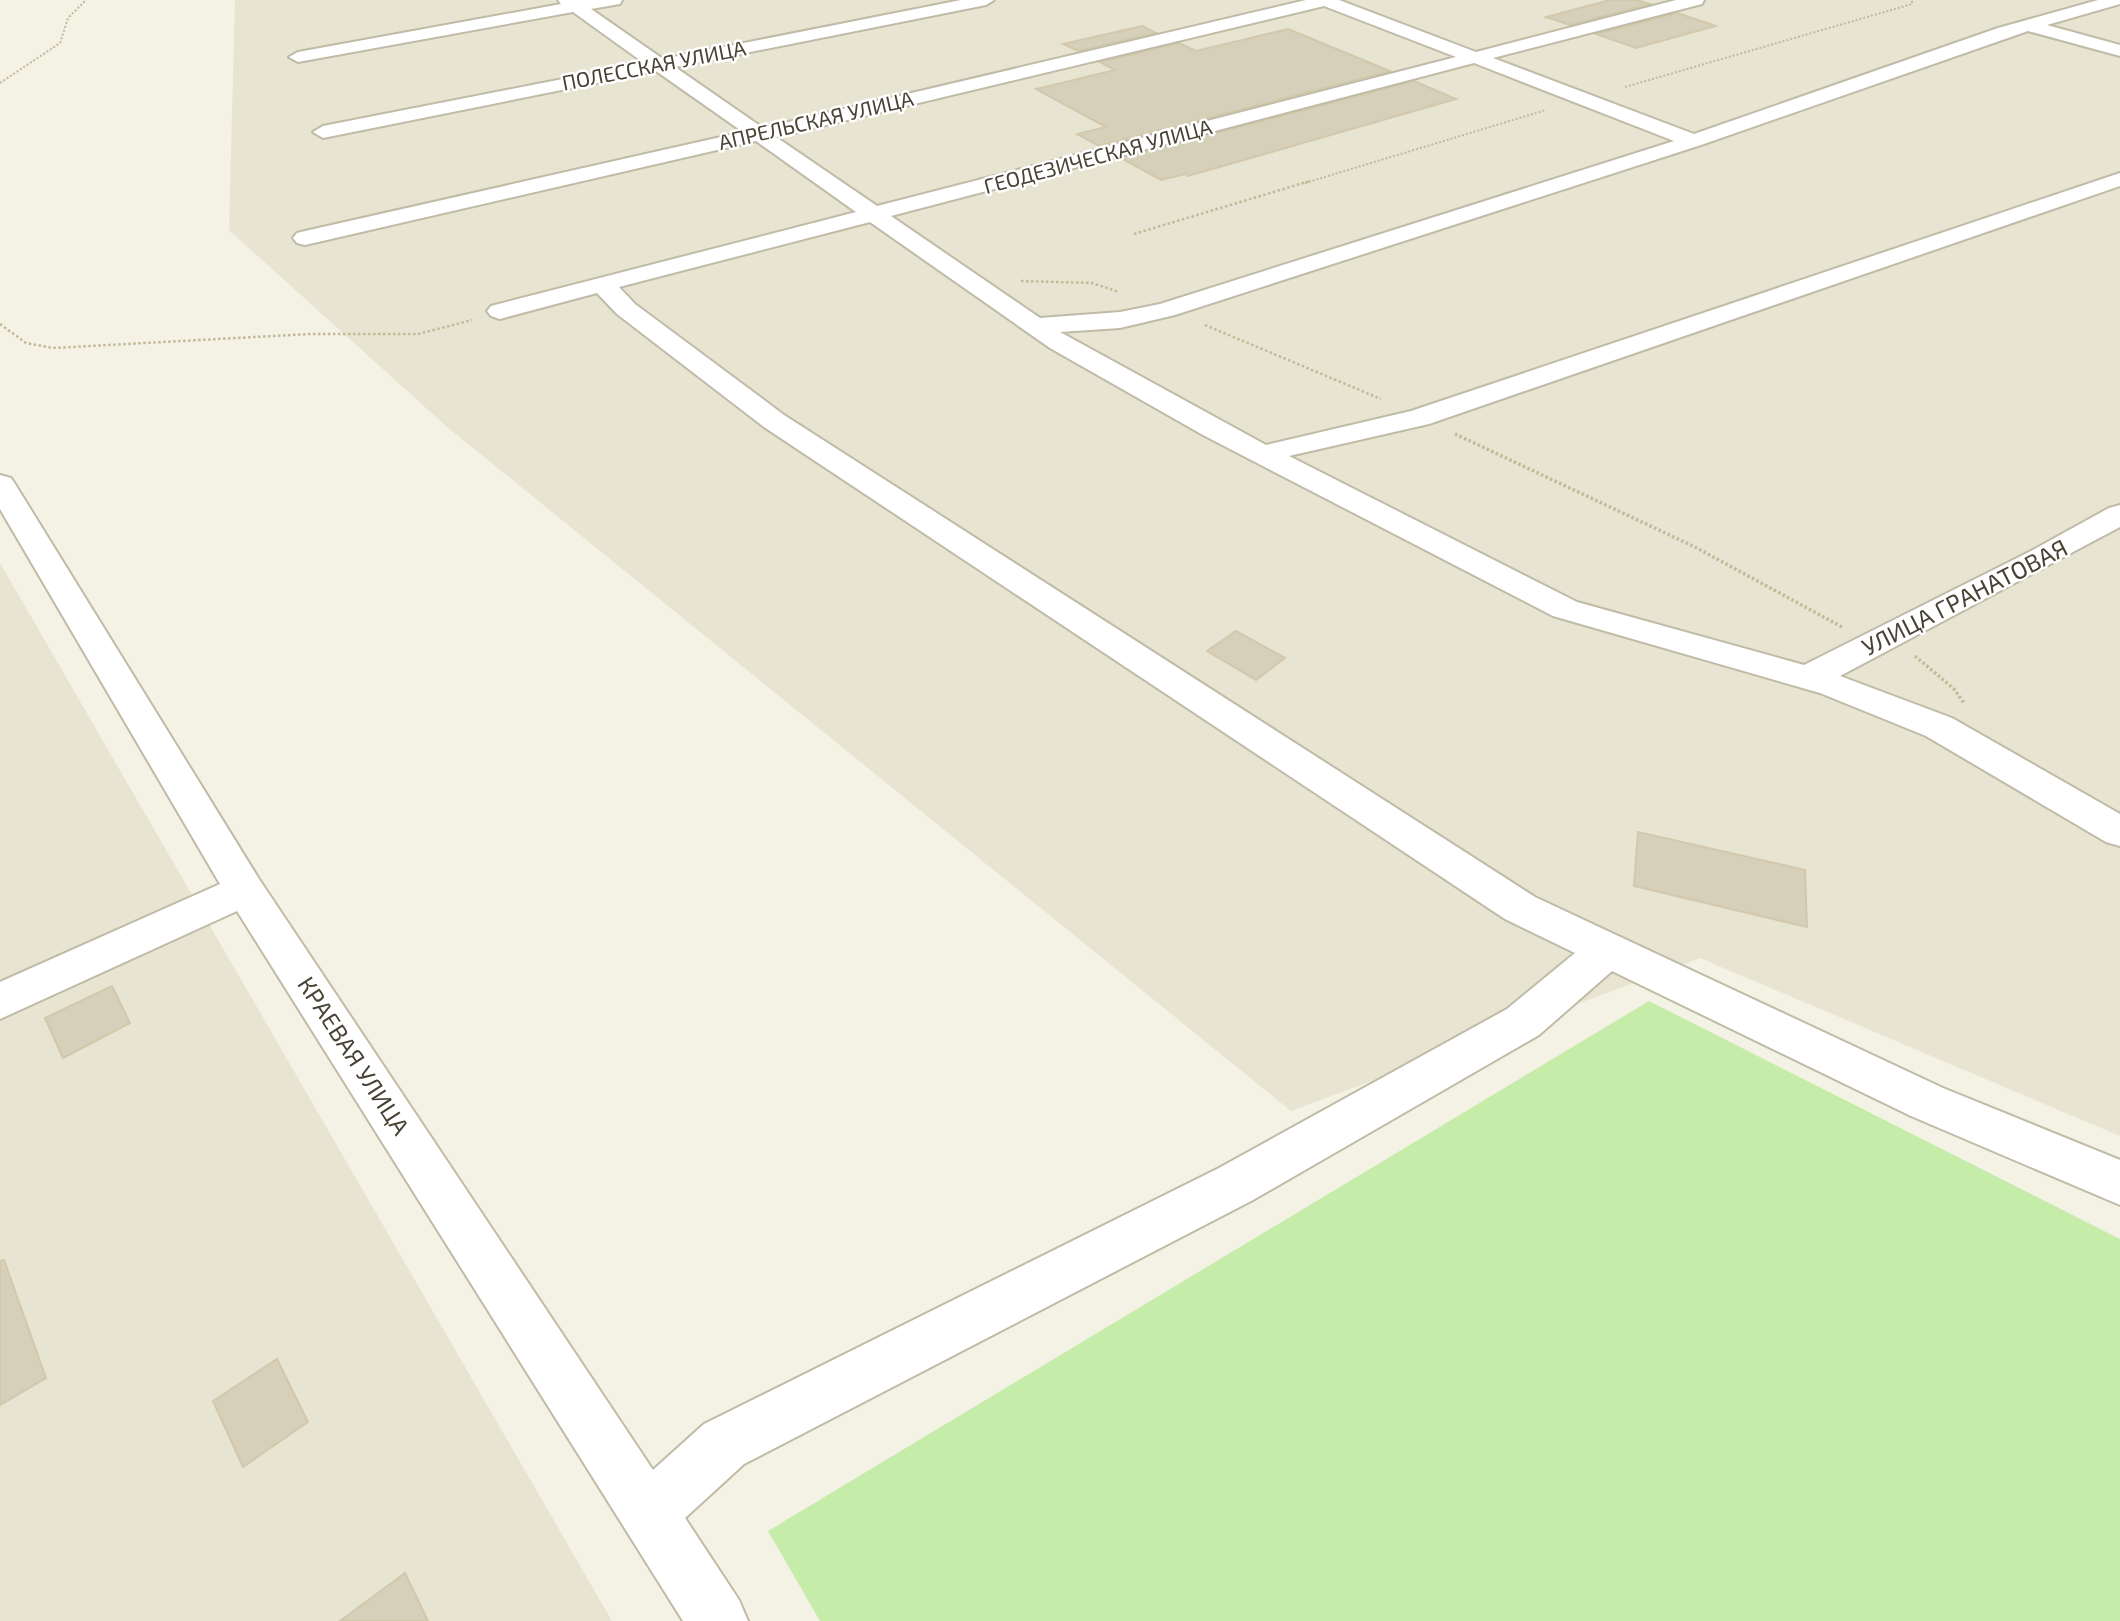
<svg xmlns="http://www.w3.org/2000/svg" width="2120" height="1621" font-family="'Exo 2',sans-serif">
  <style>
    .residential { fill: #e8e4d2 }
    .green { fill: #c6ecaa }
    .building { fill: #d6cfb9; stroke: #d2c8ac; stroke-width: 2 }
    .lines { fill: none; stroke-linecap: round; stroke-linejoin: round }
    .street-casing { stroke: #c0bba7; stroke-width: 4 }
    .path-far2 { stroke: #c3b997; stroke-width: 2; stroke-dasharray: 2 2; stroke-linecap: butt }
    .path-far1 { stroke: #c3b997; stroke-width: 2.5; stroke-dasharray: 2.5 2.5; stroke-linecap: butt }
    .path { stroke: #c3b997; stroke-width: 3.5; stroke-dasharray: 2.5 2.5; stroke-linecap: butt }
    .street { fill: #fff; fill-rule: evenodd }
    .labels { text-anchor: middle; stroke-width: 5; stroke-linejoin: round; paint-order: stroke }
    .far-street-label { font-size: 21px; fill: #474234; stroke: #fff }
    .street-label { font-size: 24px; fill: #474234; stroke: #fff }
  </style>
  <rect width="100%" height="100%" fill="#f4f1e5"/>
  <!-- residential -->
  <g class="residential">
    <polygon points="235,0 2120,0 2120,1136 1700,958 1291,1111 446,426 229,230"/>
    <polygon points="0,563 612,1621 0,1621"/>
  </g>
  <!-- green -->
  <polygon class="green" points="1649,1001 2120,1239 2120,1621 820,1621 768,1531"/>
  <!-- building -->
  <g class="building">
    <polygon points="1610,0 1637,0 1650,4 1570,25 1546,17"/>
    <polygon points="1677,13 1716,26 1636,48 1596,34"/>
    <polygon points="1142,26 1156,33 1078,51 1063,44"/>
    <polygon points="1288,29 1390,71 1099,146 1077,134 1106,127 1036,89 1115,70 1100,62 1179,43 1196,51"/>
    <polygon points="1414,81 1456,99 1188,176 1185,174 1161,180 1121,158"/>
    <polygon points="1236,631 1285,658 1256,680 1207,651"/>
    <polygon points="1638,832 1805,870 1807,927 1634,886"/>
    <polygon points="112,986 130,1023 63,1058 45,1018"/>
    <polygon points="4,1260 46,1378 0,1405 0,1261"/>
    <polygon points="277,1359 308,1422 243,1467 213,1401"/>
    <polygon points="405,1573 428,1621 340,1621"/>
  </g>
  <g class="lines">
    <!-- street casing -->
    <g class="street-casing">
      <path id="street" d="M558 0H622L620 4 591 9 663 59 961 0H994L986 5 675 67 763 128 1306 0H1339L1476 52 1676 0H1704L1702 4 1493 58 1694 134 1998 28 2098 0H2120V4L2047 25 2120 45V56L2028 31 1701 145 1175 315 1120 328 1060 332 1266 445 1411 411 2120 173V186L1429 424 1289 456 1577 602 1804 665 2031 551 2109 508 2120 505V527L1840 676 1952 718 2120 814V846L2106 842 1926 736 1820 693 1553 616 1203 435 1050 348 870 222 619 287 635 304 784 415 1535 897 1943 1088 2120 1160V1205L1911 1116 1612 971 1539 1035 1253 1200 744 1464 685 1518 739 1600 748 1621H683L237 911 0 1019V982L220 884 0 509V475L11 478 15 484 259 879 653 1470 704 1424 1219 1168 1507 1009 1575 953 1505 919 764 427 617 314 597 293 500 319 491 316 487 311 491 306 856 212 756 141 305 245 297 243 293 238 297 233 305 231 743 132 656 71 323 138 313 132 323 126 644 63 573 12 298 62 289 57 298 52 561 4ZM1324 6 1456 57 877 206 776 137ZM1474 63 1674 141 1160 304 1120 312 1040 318 891 216Z"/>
    </g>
    <!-- path-far2 -->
    <g class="path-far2">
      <polyline points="0,83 60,43 68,18 86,0"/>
      <polyline points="1625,87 1912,4 1912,0"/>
      <polyline points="1305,183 1546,110"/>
    </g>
    <!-- path-far1 -->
    <g class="path-far1">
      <polyline points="1134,234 1310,181"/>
      <polyline points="1021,281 1092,283 1119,292"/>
      <polyline points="0,324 26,343 53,348 310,334 418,334 472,320"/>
      <polyline points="1205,325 1381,399"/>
    </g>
    <!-- path -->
    <g class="path">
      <polyline points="1455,434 1695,547 1842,627"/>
      <polyline points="1915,656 1954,689 1964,703"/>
    </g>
    <!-- street -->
    <use href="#street" class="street"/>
  </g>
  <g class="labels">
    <!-- far-street labels -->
    <g class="far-street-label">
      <text transform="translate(654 66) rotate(-11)" y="7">ПОЛЕССКАЯ УЛИЦА</text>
      <text transform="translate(816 121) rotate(-13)" y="7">АПРЕЛЬСКАЯ УЛИЦА</text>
      <text transform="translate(1098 157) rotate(-15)" y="7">ГЕОДЕЗИЧЕСКАЯ УЛИЦА</text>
    </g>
    <!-- street labels -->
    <g class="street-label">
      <text transform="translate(1965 598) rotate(-27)" y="8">УЛИЦА ГРАНАТОВАЯ</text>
      <text transform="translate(353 1056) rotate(57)" y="8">КРАЕВАЯ УЛИЦА</text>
    </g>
  </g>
</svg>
